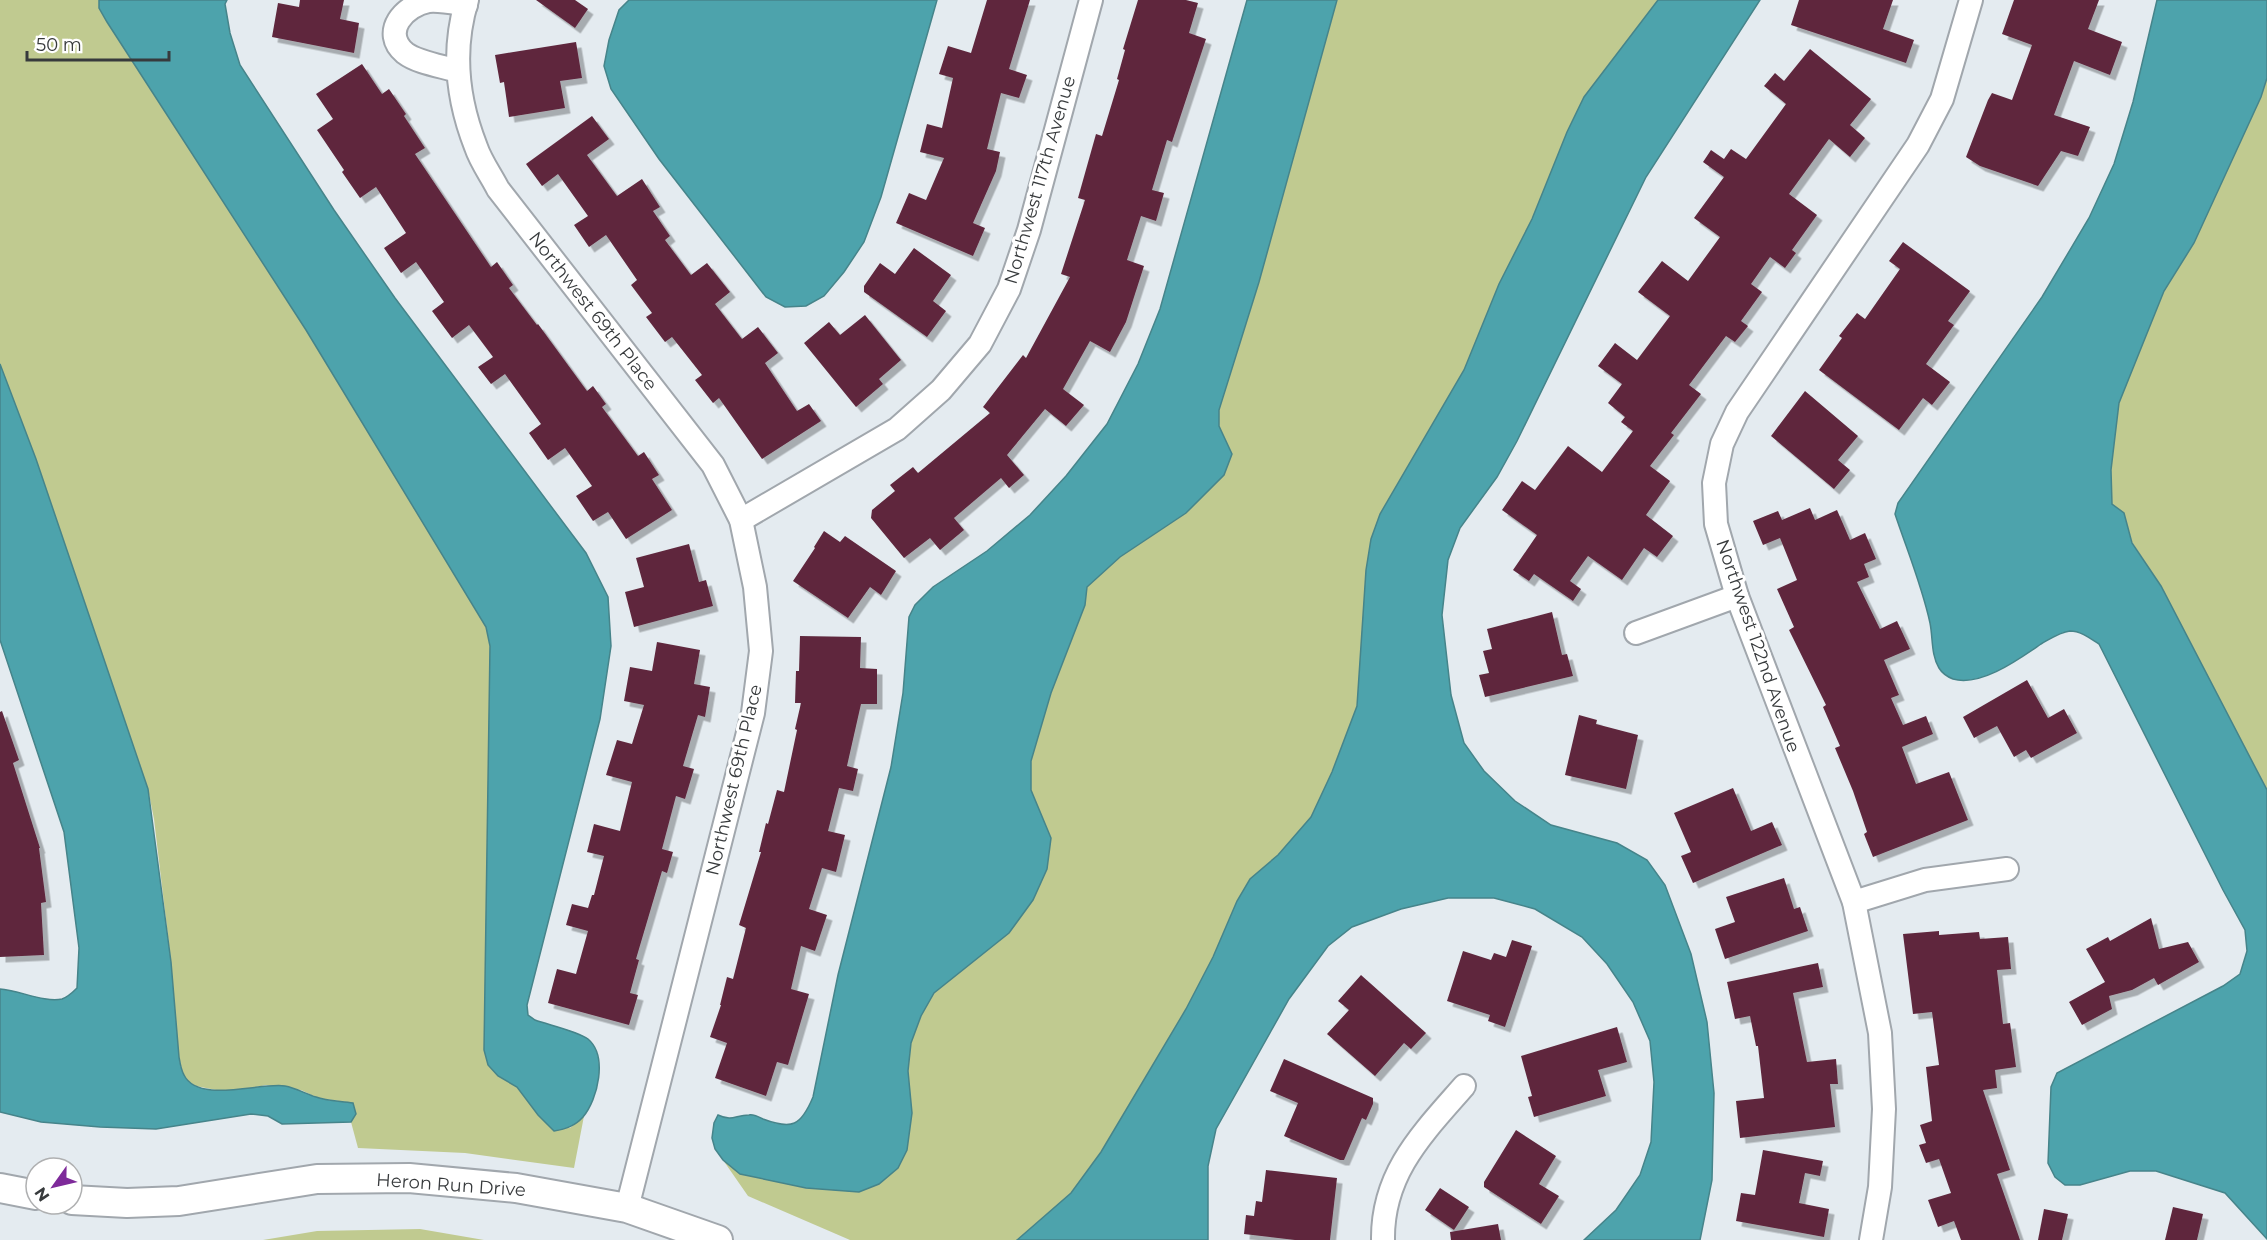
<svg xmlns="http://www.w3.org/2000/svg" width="2267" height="1240" font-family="Montserrat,sans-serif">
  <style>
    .green { fill: #c0ca90 }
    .water { fill: #4da3ac; stroke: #46848a; stroke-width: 1.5 }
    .building { fill: #5e283d; filter: url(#shadow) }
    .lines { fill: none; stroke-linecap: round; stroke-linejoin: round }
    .minor-casing { stroke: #a1a7ad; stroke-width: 26 }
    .tertiary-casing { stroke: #a1a7ad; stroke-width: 32 }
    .minor { stroke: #fff; stroke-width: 22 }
    .tertiary { stroke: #fff; stroke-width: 28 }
    .labels { text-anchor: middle; stroke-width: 6; stroke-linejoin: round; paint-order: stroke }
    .street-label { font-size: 18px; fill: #373a3c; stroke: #fff }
  </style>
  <defs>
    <filter id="shadow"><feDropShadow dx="5.5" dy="5.5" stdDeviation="0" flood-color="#0004"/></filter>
  </defs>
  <rect width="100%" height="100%" fill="#e4ebf0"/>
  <!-- green -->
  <g class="green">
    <polygon points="0,0 99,0 99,8 107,22 306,330 486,627 490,646 489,853 484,1018 498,1076 517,1087 538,1115 570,1128 584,1116 574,1168 465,1153 358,1148 351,1122 356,1114 353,1103 318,1098 301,1090 266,1085 236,1091 221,1091 196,1086 187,1081 183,1074 179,1057 171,962 154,819 148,789 36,459 0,364"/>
    <polygon points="1337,0 1658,0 1584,97 1532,219 1499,284 1464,370 1380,514 1362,639 1357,706 1332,772 1311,817 1278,855 1250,880 1237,901 1213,957 1186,1009 1101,1152 1071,1193 1017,1240 850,1240 748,1196 723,1160 740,1174 879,1184 898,1168 907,1150 912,1113 908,1071 911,1043 921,1016 934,993 1009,933 1051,838 1031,790 1031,761 1051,693 1085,605 1087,586 1120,557 1186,513 1232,454 1219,426 1219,410 1259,282"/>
    <polygon points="2267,78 2267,790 2161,586 2132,542 2124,513 2112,504 2111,470 2119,403 2164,291 2194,243 2261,97"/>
    <polygon points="420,1229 484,1240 263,1240 317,1231"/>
  </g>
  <!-- water -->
  <g class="water">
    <path d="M99 0H227L225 4 230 33 240 65 334 210 395 298 586 553 608 597 611 646 600 719 527 1005 528 1015 535 1020C549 1025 577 1031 588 1039 608 1056 598 1099 583 1117 575 1126 566 1129 554 1131L538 1115 517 1087 498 1076 488 1065 484 1050 490 646 486 627 306 330 107 22 99 8Z"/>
    <polygon points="629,0 937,0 881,197 864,242 844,272 824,296 806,306 785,307 766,297 659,159 611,89 604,66 609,40 619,10"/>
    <path d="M1247 0H1337L1259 282 1219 410V426L1232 454 1224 475 1186 513 1120 557 1087 587 1085 605 1051 693 1031 761V790L1051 838 1047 869 1033 900 1009 933 934 993 921 1016 911 1043 908 1071 912 1113 907 1150 898 1168 879 1184 859 1192 806 1188 740 1174 723 1160 715 1149 712 1138 714 1123 718 1115C733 1122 735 1115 749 1115 753 1114 759 1117 763 1119 792 1130 801 1126 813 1097L838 975 891 767 903 693 909 617 915 605 933 587 987 551 1030 515 1066 476 1107 424 1138 364 1160 309Z"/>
    <polygon points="1658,0 1760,0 1646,177 1517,441 1497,477 1460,528 1448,560 1442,615 1451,695 1464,743 1484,771 1515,801 1551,825 1617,843 1647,860 1665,885 1691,954 1707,1022 1714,1093 1712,1180 1700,1240 1584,1240 1616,1210 1640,1175 1651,1142 1654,1082 1650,1041 1633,1002 1607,964 1582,937 1535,909 1494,898 1448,898 1401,909 1352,927 1328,946 1289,999 1216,1129 1208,1166 1208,1240 1017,1240 1071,1193 1101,1152 1186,1009 1213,957 1237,901 1250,879 1278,855 1311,817 1332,772 1357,706 1366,570 1371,539 1380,514 1464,370 1499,284 1532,219 1567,132 1584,97"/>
    <path d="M2157 0H2267V78L2261 97 2194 243 2164 291 2119 403 2111 470 2112 504 2124 513 2132 543 2161 586 2267 790V1239L2225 1193 2156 1171H2130L2080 1185H2065L2055 1177 2048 1163 2051 1087 2057 1073 2223 986 2240 974 2247 951 2245 930 2223 890 2099 644C2091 639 2081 631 2070 631 2060 632 2050 639 2041 644 2019 659 1981 687 1953 679 1948 677 1942 673 1939 668 1931 655 1933 638 1930 623 1922 586 1907 550 1895 514L1898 503 2042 297 2089 218 2114 164 2133 102Z"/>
    <path d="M0 364 36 459 148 789 171 962 179 1057C180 1063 181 1070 184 1075 198 1104 261 1082 285 1086 296 1088 306 1094 316 1097 327 1101 341 1101 353 1103L356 1114 351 1122 282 1124 268 1116 251 1114 156 1129 100 1127 41 1122 0 1112V989C18 990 45 1003 62 999 68 997 73 992 77 988L79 948 64 832 0 640Z"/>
  </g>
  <!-- building -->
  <g class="building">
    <polygon points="300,0 344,0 340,19 359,23 354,53 272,37 278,3 299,7"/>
    <polygon points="536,0 575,0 588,9 575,28"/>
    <polygon points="987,0 1030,0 1009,69 1027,75 1019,98 1001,93 987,149 1000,152 996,171 973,223 985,228 973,256 896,223 909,193 926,200 944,158 920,152 927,124 942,128 953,78 939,74 948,46 971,53"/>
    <polygon points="1138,0 1186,0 1198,3 1189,33 1206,39 1172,142 1167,140 1152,190 1164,193 1156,221 1141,216 1127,260 1144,266 1126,322 1110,352 1090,341 1063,389 1084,405 1066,426 1045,409 1007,455 1024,475 1009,488 1001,478 954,518 964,530 940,550 930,538 904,558 871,518 872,510 895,491 890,485 913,467 918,473 990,413 983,407 1023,355 1026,358 1070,277 1061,274 1085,200 1078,198 1096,134 1102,136 1119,80 1117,79 1125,50 1123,49"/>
    <polygon points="1799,0 1893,0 1883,29 1914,40 1906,63 1791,25"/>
    <polygon points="2014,0 2099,0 2088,29 2122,42 2110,75 2074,61 2054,115 2090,127 2078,156 2061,151 2038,186 1980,166 1966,157 1988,100 1992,93 2012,100 2032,45 2002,34"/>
    <polygon points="576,42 582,78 560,81 565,108 509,117 504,82 500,83 495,55"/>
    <polygon points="1810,49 1871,99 1850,125 1865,138 1850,157 1829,139 1789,194 1817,215 1792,250 1796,253 1785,268 1770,257 1751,284 1762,292 1741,321 1748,326 1735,342 1726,336 1689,385 1701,394 1671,433 1674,435 1650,466 1670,481 1646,515 1673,536 1657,557 1644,548 1622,580 1588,556 1570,581 1581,589 1573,601 1534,574 1529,581 1513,570 1537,535 1502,510 1522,481 1535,490 1568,446 1602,472 1633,431 1621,422 1625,417 1608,403 1622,384 1598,366 1615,343 1637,360 1670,316 1638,292 1662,261 1688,281 1720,237 1694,218 1724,177 1703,162 1711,150 1724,159 1731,149 1746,159 1786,104 1764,86 1775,73 1784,81"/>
    <polygon points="362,64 382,94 389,89 406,114 404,116 425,148 415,154 491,267 497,262 513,285 509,288 537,325 538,324 587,391 593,386 606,404 602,407 638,456 644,452 659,475 652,479 672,510 626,539 608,512 593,521 576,496 592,486 565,448 548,460 529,433 541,424 505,374 491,384 478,367 493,357 469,325 452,338 432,311 444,302 416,262 401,273 384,248 406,233 376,187 360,198 342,172 344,170 317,130 333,119 316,94"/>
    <polygon points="592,116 609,139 587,155 617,196 642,179 660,207 653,211 670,236 665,240 691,275 707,263 730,292 715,304 742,339 758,327 778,353 765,363 797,411 809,404 821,421 762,459 719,398 713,403 695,380 702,375 672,337 665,342 646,317 652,313 631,285 637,280 606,235 589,247 574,225 588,216 558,174 542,186 526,164"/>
    <polygon points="1903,242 1970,291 1948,321 1954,325 1926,364 1950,382 1932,405 1923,398 1899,430 1819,370 1842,338 1839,336 1857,313 1865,319 1900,269 1889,261"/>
    <polygon points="914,248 951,275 933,301 946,311 927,337 864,292 864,286 880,263 895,274"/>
    <polygon points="865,315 901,360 879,379 883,384 856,407 804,343 829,322 840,335"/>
    <polygon points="1805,391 1858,436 1838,460 1850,470 1834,489 1771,436"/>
    <polygon points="1810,508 1815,520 1837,510 1850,540 1865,533 1876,559 1864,564 1869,577 1857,582 1880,629 1897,621 1910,649 1884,660 1899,695 1891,698 1903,725 1926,716 1933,734 1902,747 1916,784 1949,772 1968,820 1873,857 1864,834 1867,832 1853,791 1835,748 1840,746 1823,707 1826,705 1789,630 1794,627 1777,589 1797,580 1780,538 1763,545 1753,521 1778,511 1782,520"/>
    <polygon points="824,531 840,542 845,536 896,571 881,595 870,587 848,618 793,581 815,548 814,547"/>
    <polygon points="689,544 699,582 706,580 713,606 634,627 625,592 644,587 636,558"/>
    <polygon points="1552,612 1562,655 1567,654 1573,676 1485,697 1479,675 1489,673 1483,651 1492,649 1487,629"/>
    <polygon points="800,636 861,637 860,668 877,669 877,704 861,704 847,766 858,769 853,791 839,788 828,831 845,835 836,872 822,868 809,909 827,915 815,951 801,946 791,989 809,994 788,1065 777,1062 766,1096 715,1078 727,1043 710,1037 721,1005 720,1005 727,977 733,979 746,928 739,925 761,852 759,852 766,823 768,824 777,790 784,792 797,730 795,729 801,703 795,703 796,671 799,671"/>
    <polygon points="657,642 700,650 694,684 710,687 705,717 698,715 683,766 694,769 685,799 676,796 662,849 673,852 667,873 662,871 636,959 639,960 630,993 638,995 629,1025 548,1003 557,969 576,974 588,931 566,925 572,904 588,908 592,895 594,895 604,856 587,852 594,824 620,831 632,782 606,775 617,740 632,744 644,705 624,701 630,667 652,671"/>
    <polygon points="2027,680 2048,718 2064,709 2077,733 2031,758 2026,750 2014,757 1997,726 1974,738 1963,717"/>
    <polygon points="2,711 19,760 13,763 40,848 39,848 46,902 41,903 44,955 0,957 0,712"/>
    <polygon points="1579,715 1597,720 1596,724 1638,735 1626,789 1565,775"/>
    <polygon points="1733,788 1751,831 1772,822 1782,845 1693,883 1681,856 1691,852 1674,813"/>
    <polygon points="1784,878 1794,909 1800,907 1808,931 1725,959 1715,929 1735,922 1726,897"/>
    <polygon points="2151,918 2159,949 2188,942 2199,962 2158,985 2154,978 2132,990 2109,996 2112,1009 2082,1025 2069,1002 2105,982 2086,949 2108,937 2110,941"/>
    <polygon points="1939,931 1939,935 1979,932 1980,939 2008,937 2011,969 1997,970 2003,1024 2010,1023 2016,1067 1995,1070 1997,1088 1983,1090 2010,1170 1997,1174 2020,1240 1961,1240 1954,1221 1938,1227 1928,1200 1951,1193 1939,1159 1926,1163 1919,1145 1926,1143 1920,1125 1932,1121 1926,1067 1939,1065 1932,1012 1913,1014 1903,934"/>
    <polygon points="1512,940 1532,946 1505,1027 1488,1021 1490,1015 1447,1001 1463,951 1491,960 1494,953 1506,957"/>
    <polygon points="1818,963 1823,987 1793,993 1807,1062 1836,1059 1838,1084 1830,1084 1835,1127 1740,1138 1736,1101 1764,1098 1758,1046 1756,1046 1750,1016 1735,1019 1727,982"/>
    <polygon points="1361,975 1426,1033 1411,1049 1404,1043 1375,1076 1327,1034 1349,1010 1338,1001"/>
    <polygon points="1617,1027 1627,1062 1598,1070 1606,1096 1534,1117 1528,1097 1532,1096 1521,1056"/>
    <polygon points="1284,1059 1373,1098 1373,1104 1366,1120 1362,1118 1344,1160 1340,1160 1284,1136 1298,1103 1270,1091"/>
    <polygon points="1516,1130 1556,1156 1539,1184 1559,1196 1541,1224 1484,1187 1484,1182"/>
    <polygon points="1763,1150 1823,1161 1820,1176 1805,1173 1799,1203 1829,1209 1824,1237 1736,1221 1741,1193 1755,1195"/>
    <polygon points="1266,1170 1337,1178 1330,1240 1295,1240 1244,1234 1246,1215 1254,1216 1256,1201 1262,1202"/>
    <polygon points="1440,1188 1469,1207 1454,1230 1425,1210"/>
    <polygon points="2173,1207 2203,1214 2197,1240 2165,1240"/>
    <polygon points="2044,1209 2068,1214 2062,1240 2038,1240"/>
    <polygon points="1498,1224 1501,1240 1451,1240 1450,1232"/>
  </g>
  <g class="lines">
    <!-- minor casing -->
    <g class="minor-casing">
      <g id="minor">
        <path d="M467 0C452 49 457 99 476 147 481 162 491 175 498 189L713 465 741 520 755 587 761 651 753 713 627 1208"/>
        <path d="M458 71C442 66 418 63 405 53 380 32 405 5 429 1 441 0 454 3 466 5"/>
        <polyline points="741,520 897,429 941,390 980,344 1009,289 1029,230 1091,0"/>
        <polyline points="1636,633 1737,596"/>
        <polyline points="1854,902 1925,880 2007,869"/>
        <path d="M1383 1240C1382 1173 1423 1133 1464 1086"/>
        <polyline points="1871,1240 1880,1187 1884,1109 1880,1033 1854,902 1737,596 1716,524 1714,483 1722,444 1737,412 1918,145 1942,99 1971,0"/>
      </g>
    </g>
    <!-- tertiary casing -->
    <g class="tertiary-casing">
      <g id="tertiary">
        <polyline points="0,1188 36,1195"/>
        <polyline points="72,1200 127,1203 179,1201 317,1179 409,1178 516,1188 627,1208 718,1240"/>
      </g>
    </g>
    <!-- minor -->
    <use href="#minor" class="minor"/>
    <!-- tertiary -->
    <use href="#tertiary" class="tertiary"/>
  </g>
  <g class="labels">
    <!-- street labels -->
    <g class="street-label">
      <text transform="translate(1040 180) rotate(-74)" y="6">Northwest 117th Avenue</text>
      <text transform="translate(593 311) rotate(52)" y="6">Northwest 69th Place</text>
      <text transform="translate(1758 646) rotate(71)" y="6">Northwest 122nd Avenue</text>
      <text transform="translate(734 780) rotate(-77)" y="6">Northwest 69th Place</text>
      <text transform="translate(451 1185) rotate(4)" y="6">Heron Run Drive</text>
    </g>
  </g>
  <!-- north arrow -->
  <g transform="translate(54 1186) rotate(236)"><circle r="28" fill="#ffffff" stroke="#afb0b1" stroke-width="1.5"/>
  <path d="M0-4.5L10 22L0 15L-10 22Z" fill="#7e2a9a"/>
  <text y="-9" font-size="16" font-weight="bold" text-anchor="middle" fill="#373a3c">N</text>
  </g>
  <!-- scale -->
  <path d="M27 51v9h142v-9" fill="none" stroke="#373a3c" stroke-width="3"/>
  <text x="36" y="51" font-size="18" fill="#373a3c" stroke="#ffffff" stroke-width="4.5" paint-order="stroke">50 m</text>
</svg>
